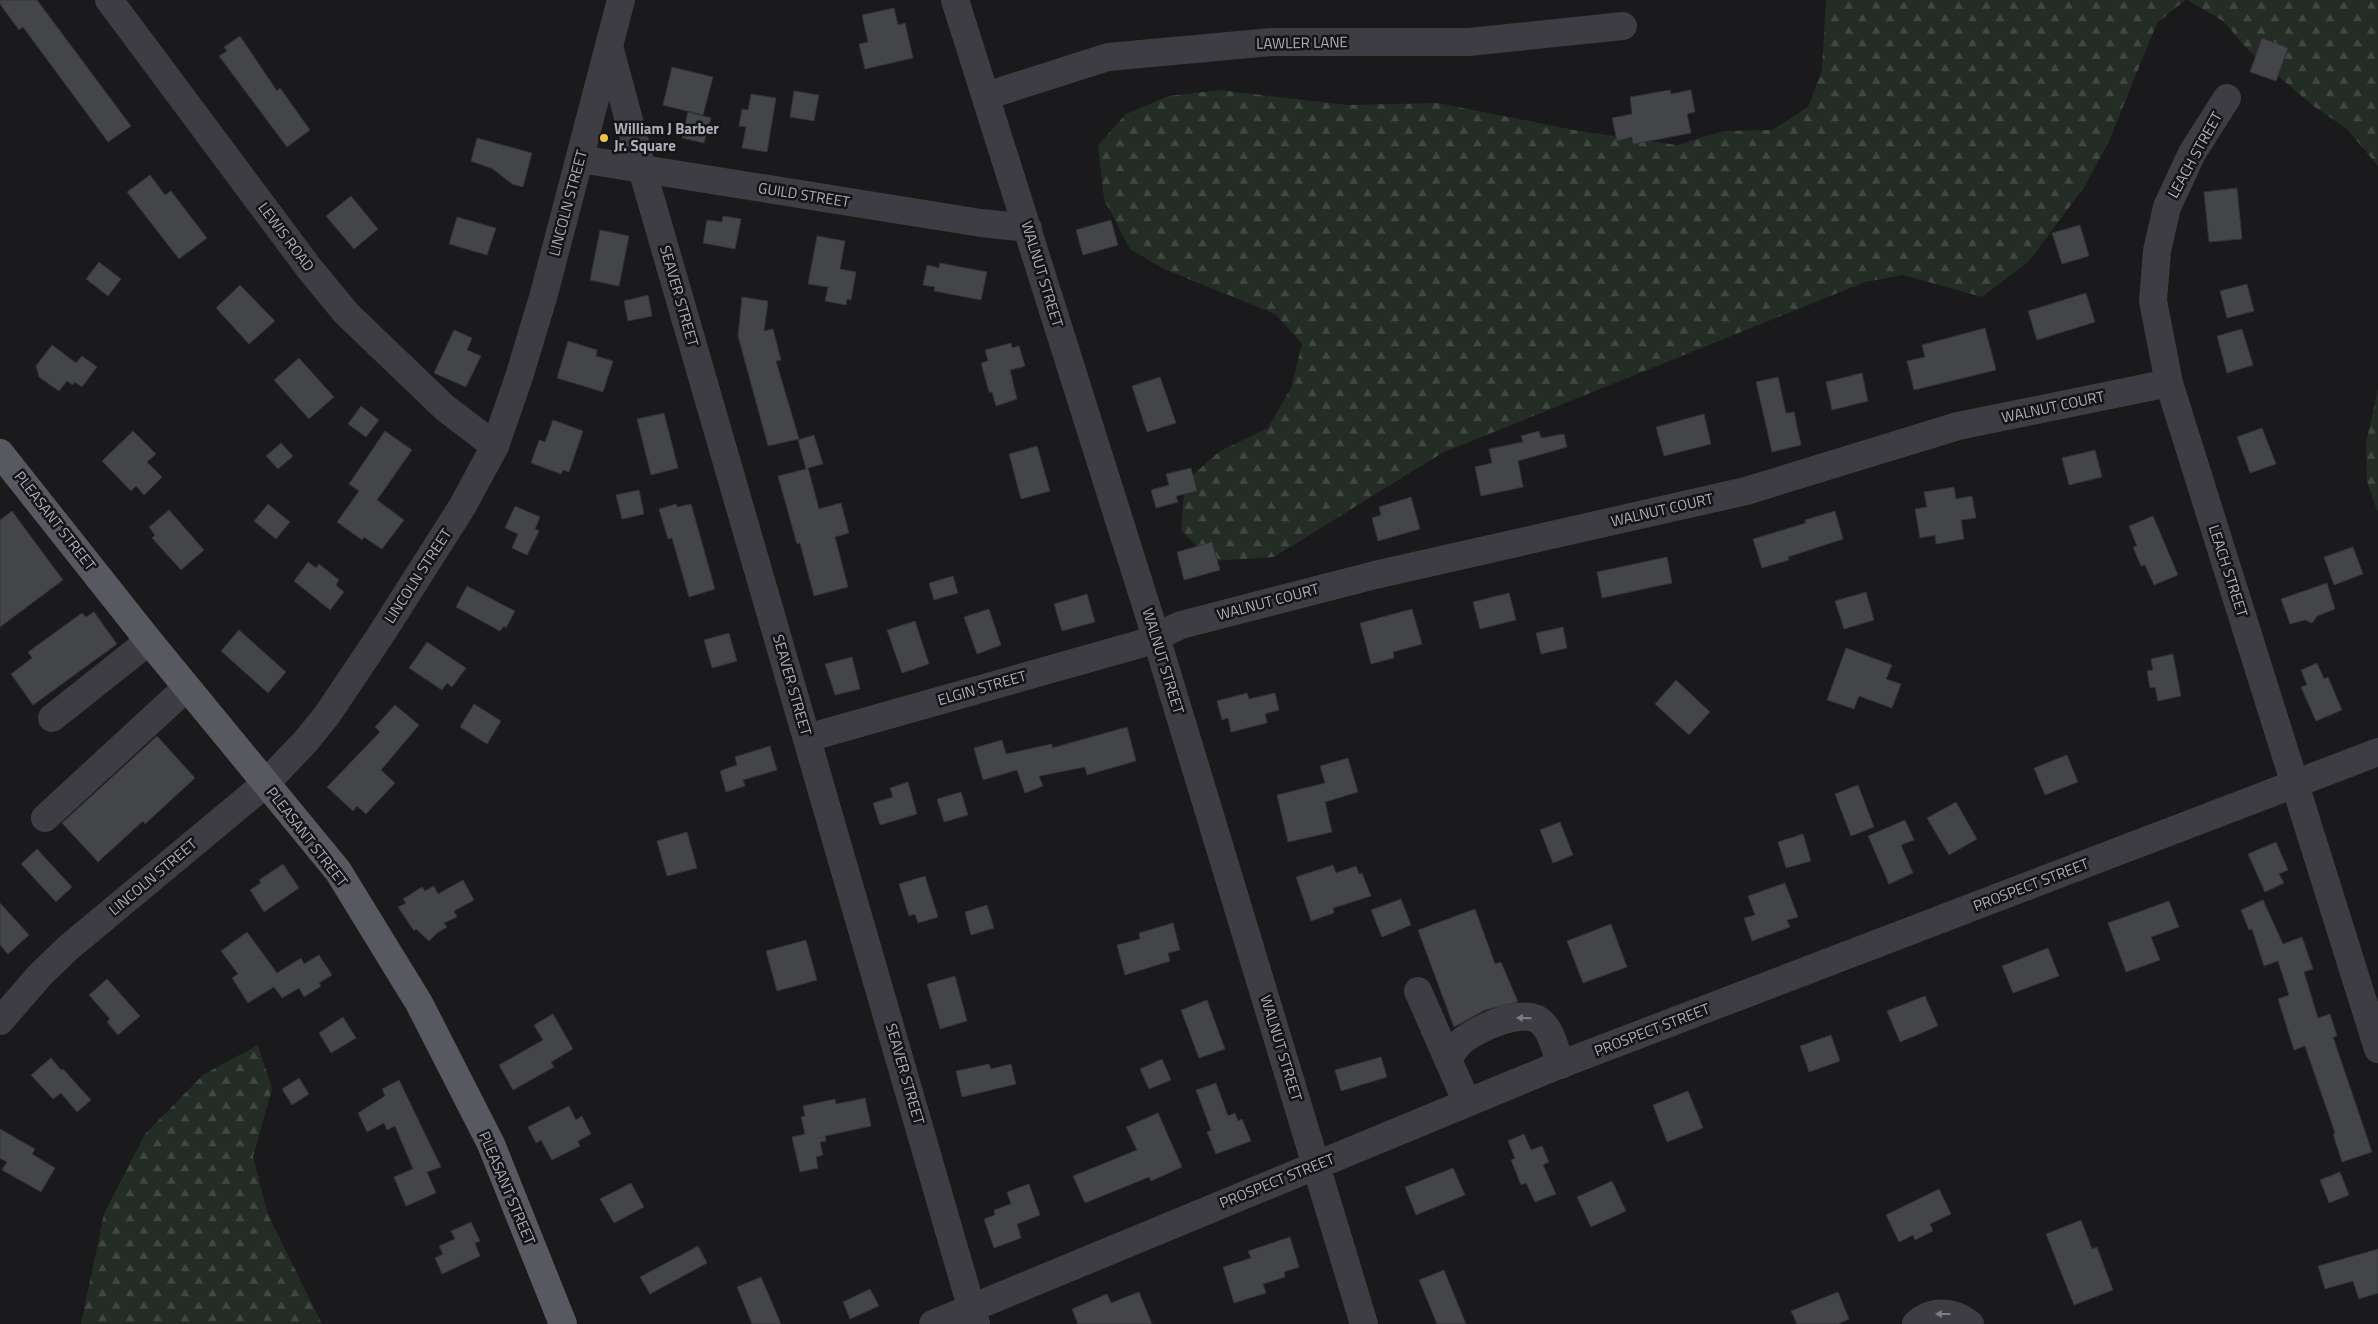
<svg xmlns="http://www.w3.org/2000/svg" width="2378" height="1324" font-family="'Titillium Web',sans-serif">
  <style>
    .forest { fill: url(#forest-firs) }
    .building { fill: #444549; stroke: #343438 }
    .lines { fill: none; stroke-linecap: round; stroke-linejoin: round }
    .minor { stroke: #3d3d43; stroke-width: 28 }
    .major { stroke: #575860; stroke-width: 28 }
    .oneway { fill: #7b7c85 }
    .poi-dot { fill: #ecc442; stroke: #151517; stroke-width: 2 }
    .labels { text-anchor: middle; stroke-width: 5; stroke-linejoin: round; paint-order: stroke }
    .street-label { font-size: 15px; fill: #adb0bb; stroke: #151517 }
    .poi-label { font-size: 15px; font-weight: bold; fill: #adb0bb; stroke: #151517; text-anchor: start }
  </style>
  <defs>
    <pattern id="forest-firs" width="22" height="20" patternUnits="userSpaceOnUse" patternTransform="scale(1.25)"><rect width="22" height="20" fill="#242c26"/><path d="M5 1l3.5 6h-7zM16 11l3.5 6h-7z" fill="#414844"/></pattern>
  </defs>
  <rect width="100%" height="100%" fill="#1a1a1c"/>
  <!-- forest -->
  <g class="forest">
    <polygon points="1826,0 2185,0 2157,23 2109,141 2085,186 2029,261 1982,297 1903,275 1865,282 1442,453 1274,557 1211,561 1181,530 1185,482 1220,451 1268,428 1291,388 1302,344 1275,314 1164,269 1130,249 1104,199 1098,145 1126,114 1169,96 1220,90 1347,105 1438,103 1579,131 1677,145 1724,131 1772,130 1808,107 1822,70"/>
    <polygon points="2187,0 2378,0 2378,166 2347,129 2312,105 2249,51 2223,21"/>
    <polygon points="2378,389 2378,513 2367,482 2366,443"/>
    <polygon points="258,1045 272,1089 253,1157 268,1215 322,1324 81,1324 104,1214 145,1134 203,1075"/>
  </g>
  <!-- building -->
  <g class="building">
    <polygon points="0,0 37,0 131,126 108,142 23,27 19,30 0,4"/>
    <polygon points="894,8 898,25 905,23 913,58 865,69 859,44 868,42 862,15"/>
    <polygon points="240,36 277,91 280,88 310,130 287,147 219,56 227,51 224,47"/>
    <polygon points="2262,38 2288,48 2276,81 2250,72"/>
    <polygon points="672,67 713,77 703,115 663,105"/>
    <polygon points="1670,90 1671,94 1691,90 1695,112 1687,114 1691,133 1633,144 1632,137 1617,141 1612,118 1632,114 1630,97"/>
    <polygon points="794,91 819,95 814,121 790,117"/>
    <polygon points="751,94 776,98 767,152 742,148 746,127 739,126 742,109 748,110"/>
    <polygon points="688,112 711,118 704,143 682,138"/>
    <polygon points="477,138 532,153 523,187 512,184 493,169 471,161"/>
    <polygon points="150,175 165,195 171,191 207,238 179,259 127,192"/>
    <polygon points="2237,188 2242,239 2209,242 2204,192"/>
    <polygon points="351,196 378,229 354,249 326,216"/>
    <polygon points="723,216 741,219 735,249 703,243 707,220 722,222"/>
    <polygon points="457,217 496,228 487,255 449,244"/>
    <polygon points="1111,220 1118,245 1083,255 1076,230"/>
    <polygon points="2080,225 2089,256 2062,264 2052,233"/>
    <polygon points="600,230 629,236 619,286 590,280"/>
    <polygon points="817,236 845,241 840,269 856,272 851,300 847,299 846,305 825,301 828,287 808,284"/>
    <polygon points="99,262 121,279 108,296 86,279"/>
    <polygon points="940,263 987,272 981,300 934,291 935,287 923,285 927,265 939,268"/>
    <polygon points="2247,284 2254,311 2227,318 2220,291"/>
    <polygon points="240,285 275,321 249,344 216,308"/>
    <polygon points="2086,293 2095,322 2037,340 2028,311"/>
    <polygon points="648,295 652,316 628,321 624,301"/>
    <polygon points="742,297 768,301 764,331 773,329 781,360 776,361 799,439 768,446 738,336"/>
    <polygon points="1985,328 1996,370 1914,390 1907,361 1925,357 1922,345"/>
    <polygon points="2242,329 2253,365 2227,373 2217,336"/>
    <polygon points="454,330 472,338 467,350 481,356 466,387 434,373"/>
    <polygon points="568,341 597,350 596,356 613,361 603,392 557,378"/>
    <polygon points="1011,343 1012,348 1019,346 1025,366 1010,370 1017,399 996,406 992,392 989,392 981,363 988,361 985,350"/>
    <polygon points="52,345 76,363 82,356 97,367 82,387 75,382 73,385 67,381 59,391 39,377 36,366"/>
    <polygon points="299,358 334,397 309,419 274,380"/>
    <polygon points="1862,373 1868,401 1832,410 1826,382"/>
    <polygon points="1160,377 1176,423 1147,432 1132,386"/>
    <polygon points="1778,377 1786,413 1794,412 1801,445 1772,452 1756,382"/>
    <polygon points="361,406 379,420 366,437 348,424"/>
    <polygon points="664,413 678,468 651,475 637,419"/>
    <polygon points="1704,414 1711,444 1664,456 1656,427"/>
    <polygon points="553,420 583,431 569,472 563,470 561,474 531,463 539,440 545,442"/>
    <polygon points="2262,428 2276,464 2250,473 2237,437"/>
    <polygon points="133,431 156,454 147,462 162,477 144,495 136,486 131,491 102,461"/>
    <polygon points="385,431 412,450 377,500 404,520 382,549 364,537 362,540 337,522 359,491 349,484"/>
    <polygon points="1539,431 1541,438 1564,434 1567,447 1518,461 1523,487 1481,496 1475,467 1492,463 1489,449 1523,442 1521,436"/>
    <polygon points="814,435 823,464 808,468 819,509 841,503 849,533 835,537 848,587 814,596 800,543 797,544 778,476 806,469 798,440"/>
    <polygon points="281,443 293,456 278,469 266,456"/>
    <polygon points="1037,446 1050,491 1021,499 1009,454"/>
    <polygon points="2095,450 2102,477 2069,485 2062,458"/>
    <polygon points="1191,468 1197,491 1176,496 1178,502 1156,508 1151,490 1169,485 1166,474"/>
    <polygon points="1954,487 1956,499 1972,496 1976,518 1961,520 1964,539 1936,544 1935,535 1920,538 1915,509 1927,507 1924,492"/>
    <polygon points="639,490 644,514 622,519 616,495"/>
    <polygon points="1411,497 1420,529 1378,541 1372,518 1381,515 1379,507"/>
    <polygon points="268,504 290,522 276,539 254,521"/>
    <polygon points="676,504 678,507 691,504 715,589 689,597 672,538 668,539 659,509"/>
    <polygon points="515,506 540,517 535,529 539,531 527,555 512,548 518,534 505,528"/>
    <polygon points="169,510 204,550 181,570 152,538 155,535 149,527"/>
    <polygon points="12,511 63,580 0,627 0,520"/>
    <polygon points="1835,511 1843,539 1788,557 1789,560 1762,568 1753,539 1806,523 1805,520"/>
    <polygon points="2153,516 2178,575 2154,585 2145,565 2141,566 2133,547 2137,546 2129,526"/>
    <polygon points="1212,542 1220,570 1184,580 1177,552"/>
    <polygon points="2353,547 2363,574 2334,585 2324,557"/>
    <polygon points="1667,557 1672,583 1602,598 1597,572"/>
    <polygon points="308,562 316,568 319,564 339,580 336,585 344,592 330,610 294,581"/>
    <polygon points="953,576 958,593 934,600 929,583"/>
    <polygon points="2327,583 2335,609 2317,616 2312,623 2305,620 2290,624 2281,599"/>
    <polygon points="467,586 515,611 506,628 504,626 500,631 456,607"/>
    <polygon points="1866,592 1874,620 1844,629 1835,601"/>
    <polygon points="1509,593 1516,620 1480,629 1473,602"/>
    <polygon points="1087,594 1095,622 1062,631 1054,604"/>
    <polygon points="989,609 1001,645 977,654 964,617"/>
    <polygon points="1412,609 1422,644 1393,652 1394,658 1371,664 1360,623"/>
    <polygon points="94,612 117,644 33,705 11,674 32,658 28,652 82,613 86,617"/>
    <polygon points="915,621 929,664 902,673 887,630"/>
    <polygon points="1563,627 1567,648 1541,654 1536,633"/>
    <polygon points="239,630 286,672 268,693 221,651"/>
    <polygon points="729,633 737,661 712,668 704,640"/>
    <polygon points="427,642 466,668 452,687 447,683 442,690 409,668"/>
    <polygon points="1846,648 1892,665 1886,679 1901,684 1892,708 1859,696 1854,709 1827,700"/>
    <polygon points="2173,654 2181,696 2158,701 2155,687 2150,688 2147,671 2153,670 2151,659"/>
    <polygon points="852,657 860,689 835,695 825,664"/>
    <polygon points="2317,663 2324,679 2328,677 2342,710 2316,721 2301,687 2307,685 2301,670"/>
    <polygon points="1676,680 1710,712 1689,735 1655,704"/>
    <polygon points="1247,693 1249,699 1275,693 1279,710 1265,714 1267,723 1231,732 1228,718 1222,720 1217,701"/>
    <polygon points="474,704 501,721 487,744 460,727"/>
    <polygon points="395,705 419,725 381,770 395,783 366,814 357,806 353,811 327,787 380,732 375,727"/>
    <polygon points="1127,727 1136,761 1087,775 1085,767 1039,776 1043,786 1025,793 1017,770 983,780 974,748 1002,740 1006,754 1052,744 1052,748"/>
    <polygon points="157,736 195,778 145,824 143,821 98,862 62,823"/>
    <polygon points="770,746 777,770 743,780 745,786 726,792 720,771 737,765 735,757"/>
    <polygon points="2067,755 2078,782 2045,795 2034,768"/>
    <polygon points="1348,758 1358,792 1325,802 1332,832 1288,842 1277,795 1325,783 1320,766"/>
    <polygon points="908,782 917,814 880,825 873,803 893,797 890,788"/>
    <polygon points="1858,785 1874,827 1851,836 1835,794"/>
    <polygon points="961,792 968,815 944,822 937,799"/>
    <polygon points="1956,802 1977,839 1949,855 1927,818"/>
    <polygon points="1905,820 1914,840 1901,845 1913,873 1889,884 1868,836"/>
    <polygon points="1560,822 1573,855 1553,863 1540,830"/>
    <polygon points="687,832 697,868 667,876 657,841"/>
    <polygon points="1803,834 1811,861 1786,868 1778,842"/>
    <polygon points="2276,842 2288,870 2279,874 2284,883 2265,892 2248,854"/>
    <polygon points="37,849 72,887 56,902 21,864"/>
    <polygon points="283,864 299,888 264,912 250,890 261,883 259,880"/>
    <polygon points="1333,865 1336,873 1356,866 1359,874 1362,873 1371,896 1333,908 1334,913 1311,921 1296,877"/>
    <polygon points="925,876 938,917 918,923 915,914 909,916 899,884"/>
    <polygon points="463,880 474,900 454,911 457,917 444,923 447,927 437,933 429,941 416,929 414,931 398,907 406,903 403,899 422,887 425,891 434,886 438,894"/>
    <polygon points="1785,883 1798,917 1787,920 1790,927 1752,941 1744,918 1755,915 1748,896"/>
    <polygon points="1401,899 1411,925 1382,937 1371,910"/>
    <polygon points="2263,900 2283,944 2302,937 2313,969 2304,972 2318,1018 2330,1014 2337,1036 2333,1037 2372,1152 2342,1162 2333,1134 2335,1133 2305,1046 2294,1050 2278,999 2289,995 2278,961 2264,966 2252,929 2249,930 2241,910"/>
    <polygon points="2169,901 2179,927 2151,937 2160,960 2126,972 2108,923"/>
    <polygon points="0,903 29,935 8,954 0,945"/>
    <polygon points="987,905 994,928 971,935 965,912"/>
    <polygon points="1475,909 1495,964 1501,962 1518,1002 1485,1010 1454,1027 1418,930"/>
    <polygon points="1173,923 1180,950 1168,953 1170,961 1125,975 1117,945 1140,939 1139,933"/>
    <polygon points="1611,924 1627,967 1583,983 1567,941"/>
    <polygon points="247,932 277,973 301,958 304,964 319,955 332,975 319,983 321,986 304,997 299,988 282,998 274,987 248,1003 232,978 238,974 221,951"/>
    <polygon points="806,940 817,980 777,991 766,951"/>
    <polygon points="2048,948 2059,976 2013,993 2002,966"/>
    <polygon points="955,976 967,1021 940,1029 927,984"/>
    <polygon points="107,979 140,1016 118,1035 107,1022 110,1019 89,995"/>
    <polygon points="1925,996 1938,1026 1900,1042 1887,1011"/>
    <polygon points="1207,1000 1225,1049 1199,1058 1181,1010"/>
    <polygon points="553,1014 573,1049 551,1062 554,1067 513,1090 499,1065 543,1040 534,1025"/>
    <polygon points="343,1017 356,1038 331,1053 319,1033"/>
    <polygon points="1831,1035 1840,1061 1809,1072 1800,1046"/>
    <polygon points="1381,1057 1387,1077 1341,1091 1335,1070"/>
    <polygon points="51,1058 61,1070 63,1069 91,1100 77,1112 61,1093 53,1099 31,1075"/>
    <polygon points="1162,1059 1171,1080 1149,1089 1140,1069"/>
    <polygon points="989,1064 991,1069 1011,1064 1016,1084 962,1097 956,1071"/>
    <polygon points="299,1078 309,1094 292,1105 282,1089"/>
    <polygon points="399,1080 441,1167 427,1172 436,1193 406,1206 394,1177 413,1169 395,1126 387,1130 384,1123 367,1132 358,1113 385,1096 382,1089"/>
    <polygon points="1216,1083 1228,1116 1235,1113 1238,1121 1242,1119 1251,1141 1216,1154 1207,1132 1211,1130 1196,1090"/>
    <polygon points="1688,1091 1703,1128 1667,1142 1653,1105"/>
    <polygon points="865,1098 871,1126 825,1136 826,1141 820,1142 823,1155 816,1157 818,1168 800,1172 792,1137 805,1134 801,1117 805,1116 803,1106 835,1099 836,1104"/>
    <polygon points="569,1106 576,1120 582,1116 591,1134 578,1141 580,1146 552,1160 541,1140 536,1143 528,1127"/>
    <polygon points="1158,1113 1182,1167 1151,1181 1149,1177 1085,1203 1073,1176 1137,1150 1126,1127"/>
    <polygon points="0,1129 35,1149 32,1154 55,1168 41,1192 2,1170 7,1162 0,1158"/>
    <polygon points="1524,1134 1531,1150 1542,1146 1549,1162 1543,1165 1556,1194 1535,1202 1526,1183 1521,1185 1511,1160 1515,1158 1508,1141"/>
    <polygon points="1453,1168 1465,1195 1416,1215 1405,1187"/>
    <polygon points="2340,1172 2349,1195 2329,1203 2320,1180"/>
    <polygon points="1612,1181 1626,1211 1591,1227 1577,1197"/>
    <polygon points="631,1183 644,1207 614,1223 600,1199"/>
    <polygon points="1029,1184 1040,1215 1017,1224 1021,1238 994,1248 984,1219 995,1215 994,1210 1011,1204 1007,1192"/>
    <polygon points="1939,1189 1951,1214 1930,1224 1933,1231 1915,1240 1913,1235 1899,1242 1886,1215"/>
    <polygon points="2081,1220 2092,1249 2097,1247 2113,1290 2074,1305 2046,1234"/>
    <polygon points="471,1222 480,1241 475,1243 480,1256 442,1274 435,1258 443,1254 439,1246 455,1239 451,1231"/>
    <polygon points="1290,1237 1299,1267 1284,1272 1285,1277 1263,1284 1266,1293 1234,1303 1223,1267 1251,1258 1248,1251"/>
    <polygon points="698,1246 707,1263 650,1294 640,1277"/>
    <polygon points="2378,1249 2378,1293 2359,1299 2353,1281 2325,1289 2318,1266"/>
    <polygon points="1444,1270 1466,1324 1437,1324 1419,1280"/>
    <polygon points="761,1277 781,1324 752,1324 737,1287"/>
    <polygon points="870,1289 879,1306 850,1319 843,1302"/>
    <polygon points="1139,1292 1152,1324 1078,1324 1072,1309 1107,1294 1111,1303"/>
    <polygon points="1838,1292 1849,1319 1838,1324 1797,1324 1791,1311"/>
  </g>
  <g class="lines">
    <!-- minor -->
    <g class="minor">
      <polyline points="109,0 309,268 346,313 445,408 495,446"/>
      <polyline points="955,0 1156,637 1364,1324"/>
      <polyline points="609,46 642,169 976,1324"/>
      <polyline points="986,96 1108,57 1272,42 1469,42 1623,26"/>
      <polyline points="2227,98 2192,153 2167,207 2157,251 2153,301 2169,383 2378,1049"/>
      <polyline points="580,159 981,223 1028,228"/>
      <polyline points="52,718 149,641"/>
      <polyline points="807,738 1140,644 1181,625 1375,575 1746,491 1958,426 2169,383"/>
      <polyline points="45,818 186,688"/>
      <polyline points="1418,991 1467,1103"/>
      <polyline points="0,1021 40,975 68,948 265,784 306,741 327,715 380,636 462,507 495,446 519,377 544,294 621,0"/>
      <path d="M1448 1059C1452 1053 1456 1046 1462 1041 1478 1028 1528 1004 1544 1025 1553 1035 1556 1053 1561 1065"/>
      <polyline points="933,1324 1549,1069 2378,752"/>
      <path d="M1916 1324C1932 1309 1954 1311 1970 1324"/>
    </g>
    <!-- major -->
    <polyline class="major" points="0,453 149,641 338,871 419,1003 491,1144 563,1324"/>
  </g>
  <!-- one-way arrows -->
  <defs><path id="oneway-solid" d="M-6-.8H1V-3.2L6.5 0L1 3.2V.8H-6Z" transform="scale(1.25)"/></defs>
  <g class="oneway">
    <use href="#oneway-solid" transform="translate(1524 1018) rotate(-178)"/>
    <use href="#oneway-solid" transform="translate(1943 1314) rotate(-180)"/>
  </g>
  <!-- markers -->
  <circle class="poi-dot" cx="604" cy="138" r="5"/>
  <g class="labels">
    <!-- street labels -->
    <g class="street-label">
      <text transform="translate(1302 43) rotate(-1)" y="5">LAWLER LANE</text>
      <text transform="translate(2195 155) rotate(-61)" y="5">LEACH STREET</text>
      <text transform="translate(804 195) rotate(9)" y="5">GUILD STREET</text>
      <text transform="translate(568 203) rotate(-75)" y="5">LINCOLN STREET</text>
      <text transform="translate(286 237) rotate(53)" y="5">LEWIS ROAD</text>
      <text transform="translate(1042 274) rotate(73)" y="5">WALNUT STREET</text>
      <text transform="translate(679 296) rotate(74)" y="5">SEAVER STREET</text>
      <text transform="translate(2053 407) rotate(-12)" y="5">WALNUT COURT</text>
      <text transform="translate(1662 510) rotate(-13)" y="5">WALNUT COURT</text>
      <text transform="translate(55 521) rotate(52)" y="5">PLEASANT STREET</text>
      <text transform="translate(2228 571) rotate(72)" y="5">LEACH STREET</text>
      <text transform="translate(418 576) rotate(-57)" y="5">LINCOLN STREET</text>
      <text transform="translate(1268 602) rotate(-15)" y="5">WALNUT COURT</text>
      <text transform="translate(1163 661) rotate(73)" y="5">WALNUT STREET</text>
      <text transform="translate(792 685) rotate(74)" y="5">SEAVER STREET</text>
      <text transform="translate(982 688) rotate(-16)" y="5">ELGIN STREET</text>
      <text transform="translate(307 837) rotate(52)" y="5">PLEASANT STREET</text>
      <text transform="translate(153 877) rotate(-40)" y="5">LINCOLN STREET</text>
      <text transform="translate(2031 885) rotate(-21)" y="5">PROSPECT STREET</text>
      <text transform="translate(1652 1030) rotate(-21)" y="5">PROSPECT STREET</text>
      <text transform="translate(1281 1048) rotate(73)" y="5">WALNUT STREET</text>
      <text transform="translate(905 1074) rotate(74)" y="5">SEAVER STREET</text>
      <text transform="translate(1277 1181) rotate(-22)" y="5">PROSPECT STREET</text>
      <text transform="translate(507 1188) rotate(67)" y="5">PLEASANT STREET</text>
    </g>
    <!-- poi labels -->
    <g class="poi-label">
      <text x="614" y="134">William J Barber<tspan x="614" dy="17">Jr. Square</tspan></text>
    </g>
  </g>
</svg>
